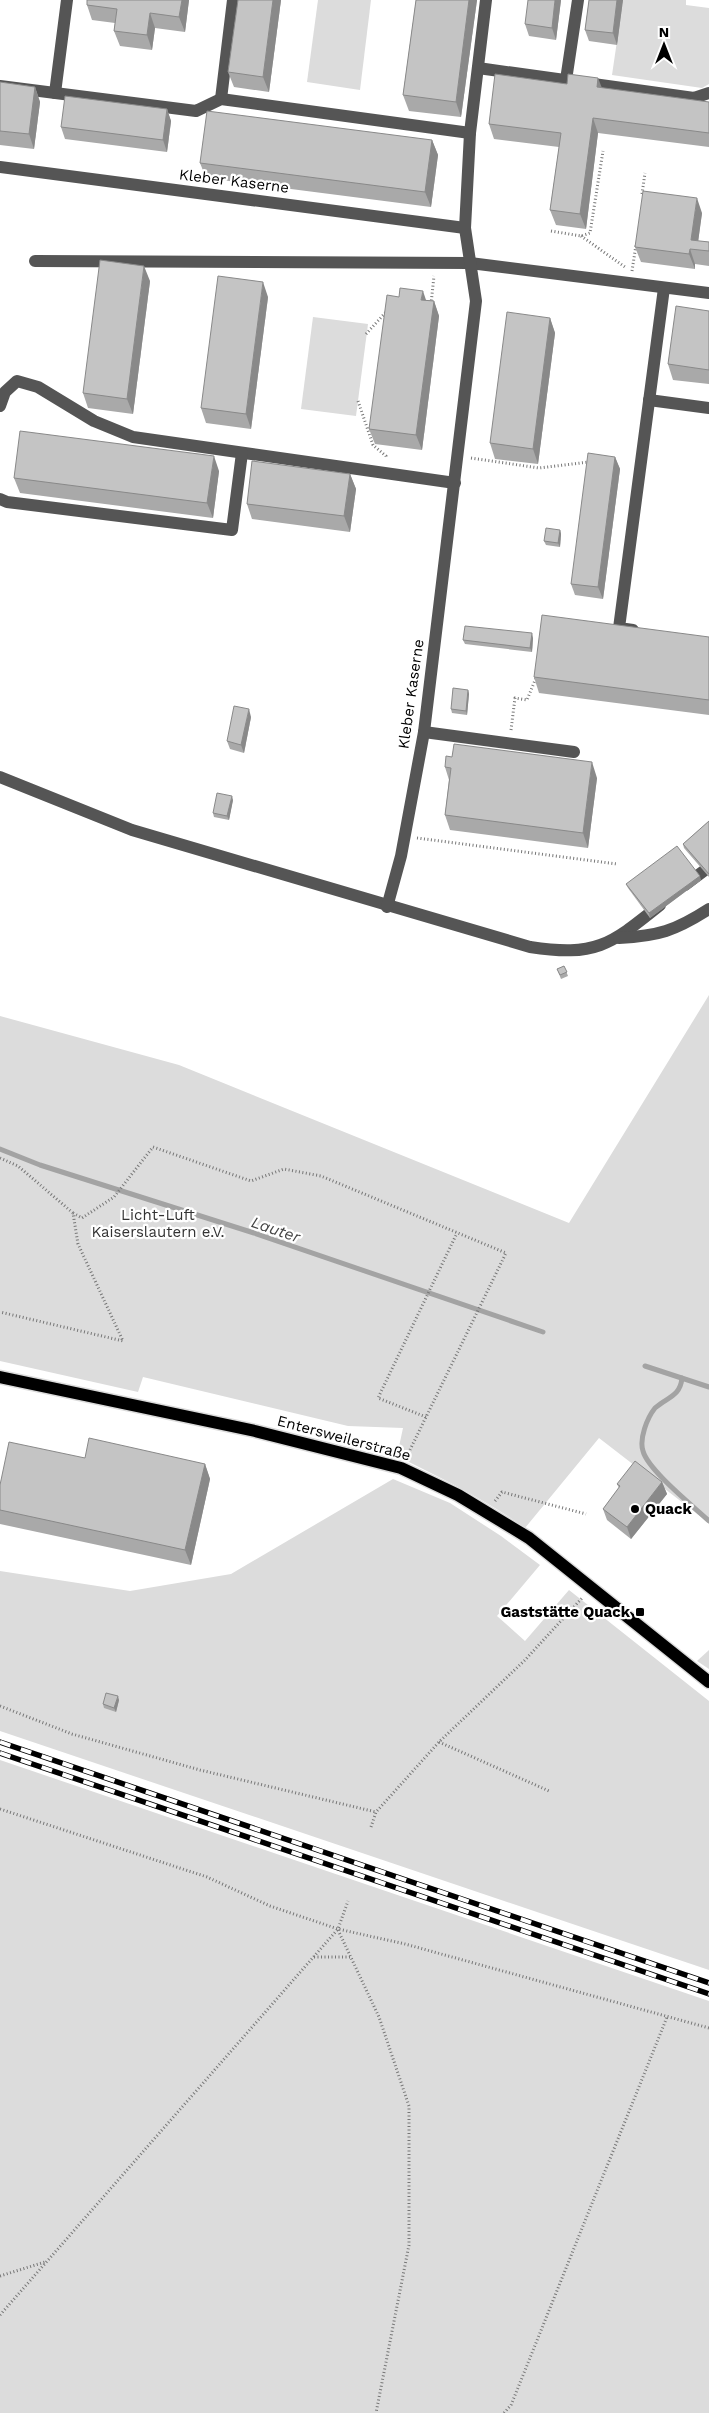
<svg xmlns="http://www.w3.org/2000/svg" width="709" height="2413" font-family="'Work Sans',sans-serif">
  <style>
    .green { fill: #dcdcdc }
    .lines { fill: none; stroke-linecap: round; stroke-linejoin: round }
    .stream { stroke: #a3a3a3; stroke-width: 5 }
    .major-casing { stroke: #dbdbdb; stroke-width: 15 }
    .path { stroke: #777; stroke-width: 3; stroke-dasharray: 1 2.5; stroke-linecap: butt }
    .minor { stroke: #555; stroke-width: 12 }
    .major { stroke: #000; stroke-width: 12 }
    .rail-casing { stroke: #000; stroke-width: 5.5 }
    .rail { stroke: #fff; stroke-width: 4; stroke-dasharray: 11; stroke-linecap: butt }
    .wall { fill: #a9a9a9 }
    .shaded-wall { fill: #898989 }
    .building { fill: #c4c4c4; stroke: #898989 }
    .poi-dot { fill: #000; stroke: #fff; stroke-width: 2 }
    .labels { text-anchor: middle; stroke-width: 4.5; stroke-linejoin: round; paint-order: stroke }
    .street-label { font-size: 15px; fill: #000; stroke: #fff }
    .park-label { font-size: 15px; fill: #333; stroke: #fff }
    .poi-label { font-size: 15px; font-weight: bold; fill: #000; stroke: #fff; text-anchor: start }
    .water-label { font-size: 16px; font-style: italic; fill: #444; stroke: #fff }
  </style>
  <rect width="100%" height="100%" fill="#fff"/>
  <!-- green -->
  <g class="green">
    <polygon points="318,0 371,0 360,90 307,82"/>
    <polygon points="623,0 686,0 686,5 709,8 709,84 702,88 612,75"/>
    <polygon points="313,317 368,324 356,416 301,409"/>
    <path d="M709 995V1523L599 1438 525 1528C485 1499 441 1478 397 1456L403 1428 348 1426 143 1377 138 1392 0 1361V1016L179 1065 569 1223Z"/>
    <polygon points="393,1479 450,1503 501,1536 540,1565 497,1616 525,1641 569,1590 709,1701 709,1970 0,1731 0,1571 130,1591 231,1574"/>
    <polygon points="709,1650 709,1669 697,1661"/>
    <polygon points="0,1760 709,2001 709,2413 0,2413"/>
  </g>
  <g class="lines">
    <!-- stream -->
    <g class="stream">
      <polyline points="0,1149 40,1165 254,1233 543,1332"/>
      <polyline points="645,1366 709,1387"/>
      <path d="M682 1378C680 1397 667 1397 655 1408 647 1418 639 1439 643 1451 648 1470 693 1506 709 1521"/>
    </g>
    <!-- major casing -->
    <g class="major-casing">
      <polyline id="major" points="0,1377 255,1431 401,1468 458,1495 529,1538 709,1682"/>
    </g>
    <!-- path -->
    <g class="path">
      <polyline points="642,194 645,173"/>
      <polyline points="551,231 581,236 590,233 603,151"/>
      <polyline points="581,236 625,267"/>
      <polyline points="632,271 636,245"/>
      <polyline points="431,304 434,276"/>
      <polyline points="366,334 386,312"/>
      <polyline points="358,401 373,445 386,456 386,459"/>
      <polyline points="471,458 539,468 589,462"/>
      <polyline points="511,730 515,698 527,700 536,678"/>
      <polyline points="417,838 617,864"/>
      <polyline points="0,1158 18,1166 73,1213 78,1244 123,1341 0,1312"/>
      <polyline points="73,1213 82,1218 114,1197 153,1147 251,1181 284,1169 321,1176 506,1253 407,1456"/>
      <polyline points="426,1417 378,1398 457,1233"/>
      <polyline points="495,1501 502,1492 586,1514"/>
      <polyline points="0,1706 72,1734 200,1770 376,1812"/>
      <polyline points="439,1742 549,1791"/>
      <polyline points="0,1809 207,1877 270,1906 338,1929 405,1944 709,2028"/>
      <polyline points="371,1827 376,1812 439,1742 525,1660 583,1597"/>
      <polyline points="338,1930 379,2017 409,2106 409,2245 376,2413"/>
      <polyline points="314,1957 351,1957"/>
      <polyline points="0,2276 45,2262"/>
      <polyline points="0,2315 338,1929 348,1901"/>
      <polyline points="504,2413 511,2405 667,2017"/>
    </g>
    <!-- minor -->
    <g class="minor">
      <polyline points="478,68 694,98 709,93"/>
      <polyline points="566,80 578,0"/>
      <polyline points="0,86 196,111 221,99 470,133"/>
      <polyline points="55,93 67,0"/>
      <polyline points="221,99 233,0"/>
      <polyline points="0,167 465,228"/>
      <polyline points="35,261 470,263 709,293"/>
      <polyline points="649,400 709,408"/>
      <polyline points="0,406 5,392 17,381 38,387 94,421 133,437 455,483"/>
      <polyline points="0,499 7,502 232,530 242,453"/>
      <polyline points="633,630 619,628 664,288"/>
      <polyline points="424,732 574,752"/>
      <path d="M0 777 132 830 530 947C596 957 610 945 660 905"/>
      <polyline points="685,885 709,867"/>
      <polyline points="387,907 401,856 424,732 476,301 465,228 470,133 486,0"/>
      <path d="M619 938C658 936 675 931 709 909"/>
    </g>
    <!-- major -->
    <use href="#major" class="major"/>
    <!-- rail casing -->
    <g class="rail-casing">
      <g id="rail">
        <polyline points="0,1742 709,1983"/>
        <polyline points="0,1753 709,1994"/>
      </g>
    </g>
    <!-- rail -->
    <use href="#rail" class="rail"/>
  </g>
  <!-- wall -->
  <g class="wall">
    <polygon points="87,0 189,0 185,32 155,28 152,50 120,46 114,31 115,23 92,20 87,5"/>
    <polygon points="238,0 281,0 269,92 234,87 228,72"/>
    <polygon points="416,0 477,0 461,117 409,111 403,95"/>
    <polygon points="561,0 556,40 529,36 525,24"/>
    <polygon points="589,0 623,0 617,45 589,41 585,30"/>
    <polygon points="0,82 35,87 40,102 34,149 0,145"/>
    <polygon points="602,88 709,102 709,147 598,133 586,229 556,225 550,210 559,147 494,139 489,124"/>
    <polygon points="167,109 171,121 167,152 65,139 61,127"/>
    <polygon points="432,140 438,155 431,207 206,178 200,163"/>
    <polygon points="702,213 698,241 709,242 709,266 695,264 695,269 641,262 635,247"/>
    <polygon points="150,281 133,414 88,408 83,393"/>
    <polygon points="268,297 251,429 206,423 201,408"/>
    <polygon points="426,300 434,301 439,316 422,450 375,444 369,429"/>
    <polygon points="709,311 709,384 673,380 668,364"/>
    <polygon points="550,318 555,333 538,464 495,459 490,443"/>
    <polygon points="615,457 620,469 603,599 575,595 571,584"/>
    <polygon points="219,471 213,518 20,493 14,478"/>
    <polygon points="350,474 356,489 350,532 252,519 247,504"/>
    <polygon points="560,530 561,534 560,547 546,545 544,541"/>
    <polygon points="709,637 709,715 539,693 534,677"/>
    <polygon points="533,638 532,652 465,644 463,640"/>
    <polygon points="468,690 469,694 467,715 452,713 451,709"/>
    <polygon points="251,717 244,753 230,749 227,741"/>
    <polygon points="445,767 597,778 588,848 450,830 445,815 449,780"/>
    <polygon points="233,800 229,820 214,817 213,813"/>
    <polygon points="709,821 709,877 684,848 683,844"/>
    <polygon points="701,880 650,918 628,888 626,884"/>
    <polygon points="564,966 568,976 561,979 557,969"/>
    <polygon points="85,1458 205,1464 210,1479 191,1565 0,1524 0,1485"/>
    <polygon points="662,1482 667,1494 631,1539 607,1520 603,1509 619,1488 617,1484"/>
    <polygon points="119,1700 116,1712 104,1708 103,1704"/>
  </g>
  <!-- shaded-wall -->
  <g class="shaded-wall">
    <polygon points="182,0 189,0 185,32 179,17"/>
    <polygon points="273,0 281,0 269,92 263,77"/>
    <polygon points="469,0 477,0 461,117 456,102"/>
    <polygon points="555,0 561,0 556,40 552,28"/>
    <polygon points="617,0 623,0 617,45 613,33"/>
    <polygon points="150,13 155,28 152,50 147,35"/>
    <polygon points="598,78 604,93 597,87"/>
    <polygon points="35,87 40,102 34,149 29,134"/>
    <polygon points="167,109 171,121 167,152 163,140"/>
    <polygon points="593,118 598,133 586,229 580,214"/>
    <polygon points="432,140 438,155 431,207 425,192"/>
    <polygon points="697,198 702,213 697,250 691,240"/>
    <polygon points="690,249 695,264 695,269 689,254"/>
    <polygon points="144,266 150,281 133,414 127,399"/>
    <polygon points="263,282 268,297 251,429 246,414"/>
    <polygon points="423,291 428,306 421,300"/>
    <polygon points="434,301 439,316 422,450 416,435"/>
    <polygon points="550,318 555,333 538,464 533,449"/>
    <polygon points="214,456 219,471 213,518 207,503"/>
    <polygon points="615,457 620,469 603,599 598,587"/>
    <polygon points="350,474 356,489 350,532 344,516"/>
    <polygon points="560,530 561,534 560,547 558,543"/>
    <polygon points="532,633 533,638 532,652 530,648"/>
    <polygon points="468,690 469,694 467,715 466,711"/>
    <polygon points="249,709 251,717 244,753 241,745"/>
    <polygon points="592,762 597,778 588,848 583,833"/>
    <polygon points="232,796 233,800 229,820 227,816"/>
    <polygon points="700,876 701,880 650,918 649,913"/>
    <polygon points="205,1464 210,1479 191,1565 185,1550"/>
    <polygon points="662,1482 667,1494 631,1539 627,1527"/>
    <polygon points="118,1696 119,1700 116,1712 114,1708"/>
  </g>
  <!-- building -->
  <g class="building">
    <polygon points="87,0 182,0 179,17 150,13 147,35 114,31 117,9 87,5"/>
    <polygon points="238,0 273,0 263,77 228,72"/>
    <polygon points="416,0 469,0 456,102 403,95"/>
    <polygon points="528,0 555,0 552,28 525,24"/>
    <polygon points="589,0 617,0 613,33 585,30"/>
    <polygon points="495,74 567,84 568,74 598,78 597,87 709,102 709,133 593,118 580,214 550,210 561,133 489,124"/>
    <polygon points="0,82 35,87 29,134 0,131"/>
    <polygon points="65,96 167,109 163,140 61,127"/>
    <polygon points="207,111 432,140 425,192 200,163"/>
    <polygon points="643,191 697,198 691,240 709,242 709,251 690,249 689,254 635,247"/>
    <polygon points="100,260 144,266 127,399 83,393"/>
    <polygon points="218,276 263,282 246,414 201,408"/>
    <polygon points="400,288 423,291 421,300 434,301 416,435 369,429 387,295 399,297"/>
    <polygon points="676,306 709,311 709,370 668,364"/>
    <polygon points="507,312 550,318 533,449 490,443"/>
    <polygon points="20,431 214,456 207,503 14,478"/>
    <polygon points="588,453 615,457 598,587 571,584"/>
    <polygon points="252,461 350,474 344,516 247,504"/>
    <polygon points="546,528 560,530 558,543 544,541"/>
    <polygon points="542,615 709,637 709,700 534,677"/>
    <polygon points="465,626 532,633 530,648 463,640"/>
    <polygon points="453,688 468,690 466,711 451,709"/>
    <polygon points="234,706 249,709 241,745 227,741"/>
    <polygon points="454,744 592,762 583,833 445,815 451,768 445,767 446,756 452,757"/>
    <polygon points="217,793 232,796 227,816 213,813"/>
    <polygon points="709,821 709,874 683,844"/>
    <polygon points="677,846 700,876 649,913 626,884"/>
    <polygon points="564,966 567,972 560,975 557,969"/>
    <polygon points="89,1438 205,1464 185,1550 0,1510 0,1485 9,1442 85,1458"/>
    <polygon points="635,1461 662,1482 627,1527 603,1509 620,1486 617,1484"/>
    <polygon points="106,1693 118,1696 114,1708 103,1704"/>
  </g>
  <!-- markers -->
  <g class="poi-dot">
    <circle cx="635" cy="1509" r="5"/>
    <rect x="635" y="1607" width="10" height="10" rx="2.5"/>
  </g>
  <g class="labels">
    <!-- street labels -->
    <g class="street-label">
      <text transform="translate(234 181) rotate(7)" y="5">Kleber Kaserne</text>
      <text transform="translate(411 694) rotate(-82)" y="5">Kleber Kaserne</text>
      <text transform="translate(344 1438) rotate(15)" y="5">Entersweilerstraße</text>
    </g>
    <!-- park labels -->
    <g class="park-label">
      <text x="158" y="1220">Licht-Luft<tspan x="158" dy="17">Kaiserslautern e.V.</tspan></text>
    </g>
    <!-- poi labels -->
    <g class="poi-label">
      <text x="645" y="1514">Quack</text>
      <text x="630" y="1617" text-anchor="end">Gaststätte Quack</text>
    </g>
    <!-- water labels -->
    <g class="water-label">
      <text transform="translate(276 1229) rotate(19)" y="6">Lauter</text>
    </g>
  </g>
  <!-- north arrow -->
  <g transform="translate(664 45)" stroke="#ffffff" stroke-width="4" paint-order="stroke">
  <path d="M0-4L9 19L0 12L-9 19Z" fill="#000000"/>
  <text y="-8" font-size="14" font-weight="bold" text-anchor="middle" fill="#000000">N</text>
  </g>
</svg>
